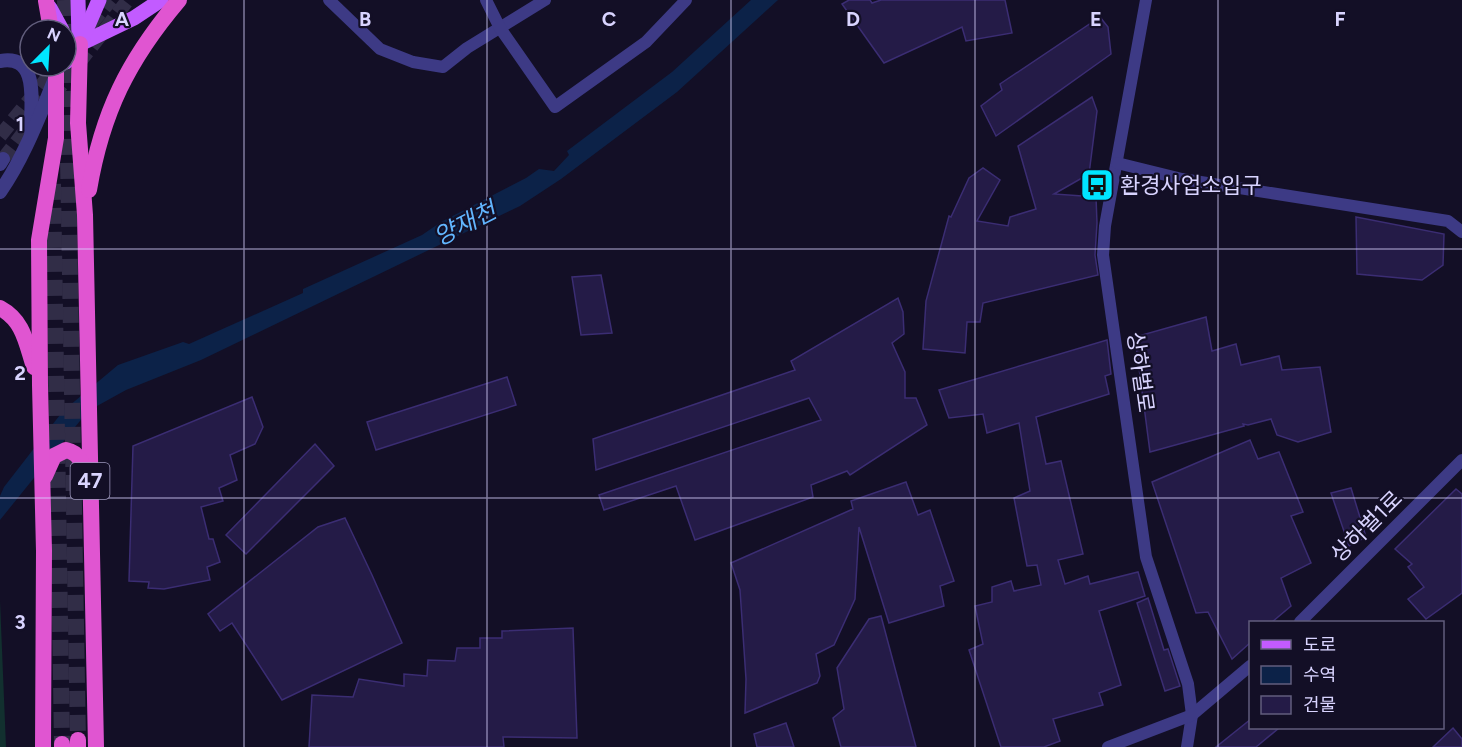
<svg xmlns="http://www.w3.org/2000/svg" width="1462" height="747" font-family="Figtree,'Noto Sans KR',sans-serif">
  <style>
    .green { fill: #12302f }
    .water { fill: #0c2248 }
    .building { fill: #241b47; stroke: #3b2d73; stroke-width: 1.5 }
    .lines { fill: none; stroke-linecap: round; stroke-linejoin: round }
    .tertiary-tunnel { stroke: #312d47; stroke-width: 14; stroke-dasharray: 14 7; stroke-linecap: butt }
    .trunk-tunnel { stroke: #312d47; stroke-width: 16; stroke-dasharray: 16 8; stroke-linecap: butt }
    .minor { stroke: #3d3a85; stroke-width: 12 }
    .tertiary { stroke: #3d3a85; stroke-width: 14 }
    .primary { stroke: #c25bff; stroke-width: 15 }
    .trunk { stroke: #e055d1; stroke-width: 16 }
    .grid { fill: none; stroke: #d9d4ff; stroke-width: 1.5; stroke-opacity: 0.55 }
    .labels { text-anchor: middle; stroke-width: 4.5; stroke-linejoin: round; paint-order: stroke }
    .shield { fill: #130f26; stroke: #9e99be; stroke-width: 1.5 }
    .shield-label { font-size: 21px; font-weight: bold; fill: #d9d4ff }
    .poi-label { font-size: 22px; fill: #d9d4ff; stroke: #130f26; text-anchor: start }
    .street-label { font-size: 22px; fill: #d9d4ff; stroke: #130f26 }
    .water-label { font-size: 24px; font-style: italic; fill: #62b6ff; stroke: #130f26 }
    .grid-label { font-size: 20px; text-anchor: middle; font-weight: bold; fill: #d9d4ff; stroke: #130f26; stroke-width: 4.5; stroke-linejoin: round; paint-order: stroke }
  </style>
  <rect width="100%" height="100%" fill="#130f26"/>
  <!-- green -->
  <polygon class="green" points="0,601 6,747 0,747"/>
  <!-- water -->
  <polygon class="water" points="751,0 778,0 677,92 561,179 520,206 201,360 126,390 88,411 0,520 0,496 4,487 63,411 118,365 183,342 189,344 303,293 303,289 422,235 441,222 526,178 539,169 554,171 569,155 567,151 672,72"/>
  <!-- building -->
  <g class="building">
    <polygon points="849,0 870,0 872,3 881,0 1005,0 1012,33 966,41 962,27 884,63 842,4"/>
    <polygon points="1100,17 1108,27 1111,54 996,136 981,106 1002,90 1000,84"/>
    <polygon points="1092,97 1097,111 1089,174 1054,194 1096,197 1097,223 1095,255 1098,275 983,303 980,322 967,322 965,353 923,349 926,301 949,216 951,217 969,178 983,168 1000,180 977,221 1008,226 1010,217 1036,209 1018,146"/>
    <polygon points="1356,217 1444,234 1443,265 1422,280 1357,274"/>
    <polygon points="601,275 612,333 581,335 572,277"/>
    <polygon points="898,298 903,312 904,334 892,343 905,372 905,398 916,398 927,425 850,475 847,471 811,485 813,497 695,540 676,486 604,510 599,495 821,420 809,398 596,470 593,439 795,370 791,361"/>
    <polygon points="1206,317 1212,351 1236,344 1241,365 1279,356 1282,370 1320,367 1331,432 1298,442 1277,435 1271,419 1248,425 1243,424 1244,426 1150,452 1135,337"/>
    <polygon points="1107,340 1111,374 1105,376 1109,394 1036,417 1046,464 1061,461 1083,554 1058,560 1065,584 1088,576 1090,584 1138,572 1145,596 1099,611 1121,685 1099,693 1103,705 1053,719 1060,741 1044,747 1001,747 969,650 983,644 975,606 992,602 992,587 1011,581 1014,591 1041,585 1037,565 1027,566 1014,498 1030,491 1019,423 987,433 983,414 949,418 939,390"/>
    <polygon points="507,377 516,405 376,450 367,422"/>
    <polygon points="252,397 263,427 255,444 230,455 237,480 219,488 223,501 201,507 209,539 213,539 220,562 207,567 210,580 164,589 148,588 149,582 129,581 133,446"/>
    <polygon points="1250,440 1258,459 1279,452 1303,512 1291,516 1311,563 1281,578 1291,606 1272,622 1251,622 1251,642 1232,659 1208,612 1196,613 1152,482"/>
    <polygon points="315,444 334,466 246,554 226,535"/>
    <polygon points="906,482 918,515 930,510 954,581 940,586 944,606 889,623 859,527 855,599 834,645 816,654 820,676 817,683 745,713 746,679 740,590 731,563 853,509 851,501"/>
    <polygon points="1351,488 1366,537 1349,546 1331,493"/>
    <polygon points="1456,489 1462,494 1462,593 1426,619 1408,599 1424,587 1408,567 1412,564 1395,549"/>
    <polygon points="345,518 372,575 402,643 282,700 232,623 220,631 208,614 318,527"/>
    <polygon points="1148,598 1164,650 1168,649 1180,686 1165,691 1137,603"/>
    <polygon points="881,616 916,747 841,747 833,718 844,709 837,668 869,619"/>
    <polygon points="573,628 577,738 503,737 504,747 309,747 312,695 353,697 359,679 404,686 404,674 427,676 428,660 455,661 457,648 480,648 480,638 502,638 502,631"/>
    <polygon points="1251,719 1251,728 1279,728 1256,747 1216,747"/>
    <polygon points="786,723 794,747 757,747 754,734"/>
    <polygon points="1453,728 1462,739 1462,747 1433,747"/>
  </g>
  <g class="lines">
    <!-- tertiary-tunnel -->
    <g class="tertiary-tunnel">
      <polyline points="91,24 111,0"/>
      <polyline points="53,96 128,0"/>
      <polyline points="0,136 57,66"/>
      <polyline points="3,159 35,118"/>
    </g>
    <!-- trunk-tunnel -->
    <g class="trunk-tunnel">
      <polyline points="65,0 66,30"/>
      <polyline points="66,43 78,740"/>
      <polyline points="53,184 62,744"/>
    </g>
    <!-- minor -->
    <g class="minor">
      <polyline points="329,0 380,49 413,62 443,67 467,48 545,0"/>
      <polyline points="486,0 500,28 555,107 646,42 686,0"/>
      <polyline points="1146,0 1105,226 1103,255 1146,557 1188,684 1192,715 1187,747"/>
      <polyline points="1117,163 1182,179 1448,221 1462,232"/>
      <polyline points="1300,622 1462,460"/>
      <polyline points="1108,747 1192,715 1250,666"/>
    </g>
    <!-- tertiary -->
    <g class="tertiary">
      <path d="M0 61C41 54 30 105 31 131"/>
      <polyline points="0,164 3,159"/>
      <path d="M0 192C25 156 40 114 57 74L46 66"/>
    </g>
    <!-- primary -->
    <g class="primary">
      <polyline points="78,0 79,38"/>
      <polyline points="50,8 62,30"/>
      <polyline points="80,44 134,18 161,0"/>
      <polyline points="66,62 80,44 99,0"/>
    </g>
    <!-- trunk -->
    <g class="trunk">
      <polyline points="46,1 51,30"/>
      <polyline points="80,44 78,123 85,215 96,747"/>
      <path d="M89 190C102 113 128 60 179 0"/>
      <path d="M0 308C24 321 26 343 34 367"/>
      <path d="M45 476 54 456 66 450C80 453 82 463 85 475"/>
      <polyline points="78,740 78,747"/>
      <polyline points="62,744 62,747"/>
      <polyline points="43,747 44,551 40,385 39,240 56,138 56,66"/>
    </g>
  </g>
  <!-- grid -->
  <path class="grid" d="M244 0V747M487 0V747M731 0V747M975 0V747M1218 0V747M0 249H1462M0 498H1462"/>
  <!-- icons -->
  <defs>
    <g id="bus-square" transform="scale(1.725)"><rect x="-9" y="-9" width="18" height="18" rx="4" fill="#00e5ff" stroke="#130f26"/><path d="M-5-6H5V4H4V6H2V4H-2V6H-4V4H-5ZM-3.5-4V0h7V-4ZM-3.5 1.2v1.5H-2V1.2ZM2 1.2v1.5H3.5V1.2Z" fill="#111"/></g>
  </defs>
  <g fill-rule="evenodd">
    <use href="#bus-square" x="1097" y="185"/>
  </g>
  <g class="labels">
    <!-- shield labels -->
    <rect class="shield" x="70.5" y="463" width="39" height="36" rx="4.5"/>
    <g class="shield-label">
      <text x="90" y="488">47</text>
    </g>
    <!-- poi labels -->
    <g class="poi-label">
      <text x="1120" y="193">환경사업소입구</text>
    </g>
    <!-- street labels -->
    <g class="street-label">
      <text transform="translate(1141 372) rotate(82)" y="8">상하벌로</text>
      <text transform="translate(1366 526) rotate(-45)" y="8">상하벌1로</text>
    </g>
    <!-- water labels -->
    <g class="water-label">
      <text transform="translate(465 224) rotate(-27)" y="8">양재천</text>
    </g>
  </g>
  <g class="grid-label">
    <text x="122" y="26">A</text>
    <text x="365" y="26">B</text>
    <text x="609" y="26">C</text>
    <text x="853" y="26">D</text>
    <text x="1096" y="26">E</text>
    <text x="1340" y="26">F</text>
    <text x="20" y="131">1</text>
    <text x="20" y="380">2</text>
    <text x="20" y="629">3</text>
  </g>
  <!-- legend -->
  <rect x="1249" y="621" width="195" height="108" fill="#130f26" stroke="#625e7d" stroke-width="1.5"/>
  <rect x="1261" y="640" width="30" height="9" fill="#c25bff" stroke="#625e7d" stroke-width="1.5"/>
  <text x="1303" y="651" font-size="18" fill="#d9d4ff">도로</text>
  <rect x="1261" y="666" width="30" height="18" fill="#0c2248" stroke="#625e7d" stroke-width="1.5"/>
  <text x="1303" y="681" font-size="18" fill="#d9d4ff">수역</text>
  <rect x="1261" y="696" width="30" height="18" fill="#241b47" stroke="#625e7d" stroke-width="1.5"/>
  <text x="1303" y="711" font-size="18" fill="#d9d4ff">건물</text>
  <!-- north arrow -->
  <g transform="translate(48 48) rotate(24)"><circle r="28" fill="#130f26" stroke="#625e7d" stroke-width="1.5"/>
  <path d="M0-4.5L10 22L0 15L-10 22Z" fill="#00e5ff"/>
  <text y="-9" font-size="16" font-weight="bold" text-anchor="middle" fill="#d9d4ff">N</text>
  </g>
</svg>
